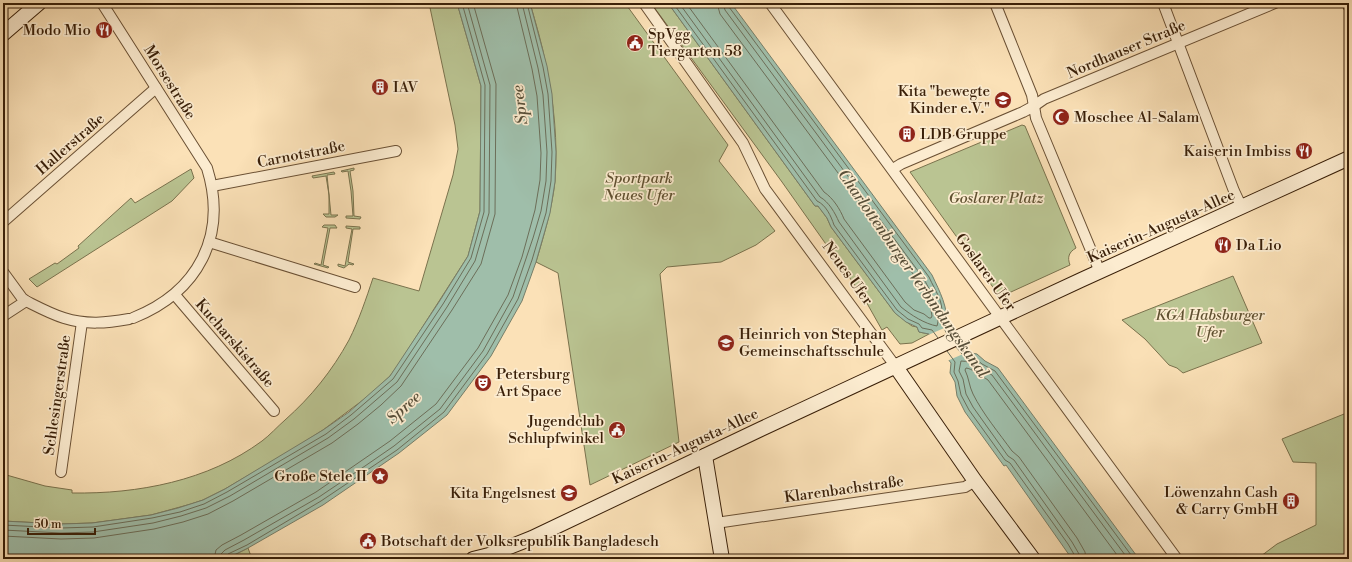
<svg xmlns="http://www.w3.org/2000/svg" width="1352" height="562" font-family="'Libre Bodoni',serif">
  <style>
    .green { fill: #bac492; stroke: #7a724d }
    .water { fill: #9fbeaa; stroke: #767e69 }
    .pier { fill: #fbe1b7 }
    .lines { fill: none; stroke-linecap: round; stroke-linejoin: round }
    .shore { stroke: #6c6e59; stroke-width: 1 }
    .street-casing { stroke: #6a5034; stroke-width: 12 }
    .secondary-casing { stroke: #391f08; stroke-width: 16 }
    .street { stroke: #fcecd0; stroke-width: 10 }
    .secondary { stroke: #fcecd0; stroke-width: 14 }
    .labels { text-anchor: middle; stroke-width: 3.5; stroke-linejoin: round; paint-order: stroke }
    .poi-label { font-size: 15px; fill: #391f08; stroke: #fcecd0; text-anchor: start }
    .street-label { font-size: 15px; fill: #391f08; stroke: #fcecd0 }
    .park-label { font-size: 15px; font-style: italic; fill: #605131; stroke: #fcecd0 }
    .water-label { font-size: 16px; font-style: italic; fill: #584f39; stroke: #fcecd0 }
  </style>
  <rect width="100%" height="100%" fill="#fbe1b7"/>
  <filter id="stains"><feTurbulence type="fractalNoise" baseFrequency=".005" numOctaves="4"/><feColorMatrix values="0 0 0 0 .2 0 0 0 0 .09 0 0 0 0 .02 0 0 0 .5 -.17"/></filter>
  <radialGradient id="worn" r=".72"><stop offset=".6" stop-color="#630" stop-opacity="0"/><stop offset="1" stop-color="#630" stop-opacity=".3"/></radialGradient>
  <!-- green -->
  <g class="green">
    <path d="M429 3H457L481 86 480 211 468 256 400 362 390 376 371 394 323 430 293 449 225 489 203 500 191 504 151 515 92 523 61 524 3 521V474L45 486 72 490V493C138 494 208 481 262 441 270 435 277 427 285 420 311 397 332 371 349 340 359 320 366 299 373 278L419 291 453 175 458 149 455 125Z"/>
    <path d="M530 3H625L728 145 719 161 775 231 756 245 721 262 667 267 660 274 679 442 590 485 558 273 536 262C544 235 552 209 555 181 558 143 554 103 546 65 542 44 536 24 530 3Z"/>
    <polygon points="651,3 668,3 815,206 818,206 827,218 831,227 895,313 912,326 917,327 919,332 929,334 912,343 900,344 887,327 882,330 864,298 782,182"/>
    <path d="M1022 125 1025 126 1076 248C1069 252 1067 257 1070 265L1000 297 910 172Z"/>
    <polygon points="354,168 354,170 350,171 353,191 354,216 361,217 360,219 346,218 346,216 353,216 351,191 348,171 342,172 341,171"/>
    <polygon points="191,169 194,178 172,201 37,287 29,279 55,263 57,264 79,248 78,246 131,198 135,203"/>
    <polygon points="334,172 335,174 327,175 331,215 338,215 335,217 326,217 323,214 329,214 329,195 326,176 313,178 312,176"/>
    <polygon points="324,225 335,225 337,228 330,228 323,265 329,267 328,268 314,264 315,263 321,265 328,228 322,227"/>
    <polygon points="346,226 360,227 360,229 353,229 348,262 354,264 353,265 349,264 344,268 338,266 338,264 345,266 352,229 346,228"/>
    <polygon points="1233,276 1262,343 1183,373 1177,368 1169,365 1145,339 1122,320"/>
    <polygon points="1349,412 1349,559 1257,559 1277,544 1316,525 1316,463 1293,462 1282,439"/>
    <polygon points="248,548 252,559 226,559"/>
  </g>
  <!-- water -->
  <g class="water">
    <polygon points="457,3 530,3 547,66 552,94 556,152 555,182 550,213 536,262 522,301 491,356 447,415 399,453 323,505 248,548 226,559 3,559 3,521 61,524 92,523 151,515 178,508 203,500 225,489 323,430 349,412 390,376 439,302 468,256 480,211 481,86"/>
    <path d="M668 3H731L932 275C940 292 948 307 947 326L965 352 977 354 985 361 998 368 1139 559H1072L1006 465 1004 466 965 412 957 396 955 382 950 373 951 363 929 334 919 332 917 327 906 322 895 313 831 227 827 218 818 206H815Z"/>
  </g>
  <!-- pier -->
  <polygon class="pier" points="949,326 966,350 970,351 947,361 928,335"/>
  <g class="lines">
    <!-- shore -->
    <g class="shore">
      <path d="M673 3 817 201C826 205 831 216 834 225L897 310 908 319 919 324 922 328 932 330 938 338"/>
      <path d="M679 3 820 197C829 202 835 213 839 222L901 307C911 315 925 324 937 326 942 310 931 293 924 279L725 10 723 3"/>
      <path d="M686 3 824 192C833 198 840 209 844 219L905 302 914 310 924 314 929 318H931L932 316 930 304 919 282 720 14 717 3"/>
      <path d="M728 3 729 7 929 277C932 284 937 292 940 300 944 311 940 324 947 334"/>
      <polyline points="956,347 963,355 975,358 982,364 995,371 1134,559"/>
      <polyline points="947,351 955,362 954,372 958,381 961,395 969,410 1005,460 1010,463 1068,544 1075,556 1075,559"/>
      <polyline points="3,525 61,528 93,527 152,518 180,512 204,504 227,492 326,434 351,415 393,379 443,304 471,258 484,212 485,85 462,3"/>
      <polyline points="3,530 61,533 93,532 153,523 181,516 206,508 230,496 328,438 354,419 397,382 447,307 475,261 489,213 490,85 467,3"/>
      <polyline points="3,536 61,539 94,538 154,529 183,522 208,514 233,501 332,443 358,424 381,405 401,386 452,310 481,264 495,214 496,84 473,3"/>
      <polyline points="214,559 216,550 222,545 241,535 316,492 390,441 436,404 478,348 508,295 522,257 535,210 540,180 541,153 537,96 532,69 516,3"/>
      <polyline points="220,559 221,554 225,550 244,540 319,497 365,466 394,446 440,409 483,351 513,297 533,238 541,211 546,181 547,152 543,95 538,68 522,3"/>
      <polyline points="225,559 228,554 247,545 321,501 397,450 444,412 487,354 518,299 532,260 546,213 551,181 552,152 548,94 543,67 527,3"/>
      <path d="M1080 559 1079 554 1072 542 1014 460 1008 456 973 407 966 394 963 379 959 371 961 361C973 361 981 369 992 375L1128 559"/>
      <path d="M1086 559 1085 552 1077 538 1019 457 1012 451C999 433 983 414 973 394 969 386 969 378 965 370L966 368C971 368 983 377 988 380L1120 559"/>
    </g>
    <!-- street casing -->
    <g class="street-casing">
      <g id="street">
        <path d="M102 3 207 168C228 236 198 292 133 318"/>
        <polyline points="644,3 743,143 765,189 896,367"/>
        <polyline points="770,3 1177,559"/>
        <polyline points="995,3 1032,95 1034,106 1044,99 1275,3"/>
        <polyline points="1163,3 1234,191 1242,208"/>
        <polyline points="1347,3 1349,7"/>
        <polyline points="893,169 901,164 1023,112 1034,106 1036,118 1100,272"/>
        <polyline points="212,186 396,151"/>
        <polyline points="3,222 156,88"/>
        <polyline points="209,242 355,287"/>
        <path d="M3 272 22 298 26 301C38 307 51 314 64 318 86 325 107 323 129 319"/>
        <polyline points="175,295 274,411"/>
        <polyline points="3,316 26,301"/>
        <polyline points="61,472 82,322"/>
        <polyline points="716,523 965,487 975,481"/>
      </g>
    </g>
    <!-- secondary casing -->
    <g class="secondary-casing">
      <g id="secondary">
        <polyline points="3,34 39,3"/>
        <polyline points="896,367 975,481 1033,559"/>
        <polyline points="705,456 722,559"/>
        <polyline points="473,559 489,555 532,538 761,429 1081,280 1349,158"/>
      </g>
    </g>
    <!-- street -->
    <use href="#street" class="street"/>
    <!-- secondary -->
    <use href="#secondary" class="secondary"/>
  </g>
  <!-- icons -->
  <defs>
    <g id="restaurant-disc" transform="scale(0.9)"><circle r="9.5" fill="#8f2418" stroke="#fcecd0"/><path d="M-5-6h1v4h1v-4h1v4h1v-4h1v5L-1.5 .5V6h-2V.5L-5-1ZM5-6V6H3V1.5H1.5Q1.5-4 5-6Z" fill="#fff"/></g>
    <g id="civic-disc" transform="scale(0.9)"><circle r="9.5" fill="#8f2418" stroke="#fcecd0"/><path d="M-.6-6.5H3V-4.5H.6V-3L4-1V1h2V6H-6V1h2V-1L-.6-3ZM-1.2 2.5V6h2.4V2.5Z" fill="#fff"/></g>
    <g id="building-disc" transform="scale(0.9)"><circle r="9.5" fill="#8f2418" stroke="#fcecd0"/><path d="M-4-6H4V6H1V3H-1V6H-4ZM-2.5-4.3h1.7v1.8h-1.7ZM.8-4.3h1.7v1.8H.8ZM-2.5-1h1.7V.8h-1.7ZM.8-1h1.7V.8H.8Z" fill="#fff"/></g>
    <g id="school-disc" transform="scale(0.9)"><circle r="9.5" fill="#8f2418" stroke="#fcecd0"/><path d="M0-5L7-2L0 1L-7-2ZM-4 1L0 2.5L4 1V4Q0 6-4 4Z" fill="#fff"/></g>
    <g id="mosque-disc" transform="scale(0.9)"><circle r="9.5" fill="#8f2418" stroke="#fcecd0"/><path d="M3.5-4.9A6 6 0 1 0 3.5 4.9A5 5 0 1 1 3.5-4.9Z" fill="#fff"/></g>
    <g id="theatre-disc" transform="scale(0.9)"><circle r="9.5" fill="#8f2418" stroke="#fcecd0"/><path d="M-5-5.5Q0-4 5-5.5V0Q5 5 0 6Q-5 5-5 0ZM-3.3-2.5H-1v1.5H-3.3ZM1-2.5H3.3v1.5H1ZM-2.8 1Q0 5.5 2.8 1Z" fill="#fff"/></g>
    <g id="sight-disc" transform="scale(0.9)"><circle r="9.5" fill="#8f2418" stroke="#fcecd0"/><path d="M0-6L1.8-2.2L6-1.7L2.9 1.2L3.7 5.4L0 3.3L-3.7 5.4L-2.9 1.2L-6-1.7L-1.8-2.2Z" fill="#fff"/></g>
  </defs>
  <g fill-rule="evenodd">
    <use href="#restaurant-disc" x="104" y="30"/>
    <use href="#civic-disc" x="635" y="43"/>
    <use href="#building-disc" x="380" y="87"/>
    <use href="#school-disc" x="1003" y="100"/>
    <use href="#mosque-disc" x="1061" y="117"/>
    <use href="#building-disc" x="907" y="134"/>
    <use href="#restaurant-disc" x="1304" y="151"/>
    <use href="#restaurant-disc" x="1223" y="245"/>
    <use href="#school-disc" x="726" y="343"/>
    <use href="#theatre-disc" x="483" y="383"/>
    <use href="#civic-disc" x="617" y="430"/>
    <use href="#sight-disc" x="380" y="476"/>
    <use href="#school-disc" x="569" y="493"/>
    <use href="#building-disc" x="1291" y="501"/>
    <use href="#civic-disc" x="368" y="541"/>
  </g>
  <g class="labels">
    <!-- poi labels -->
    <g class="poi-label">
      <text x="91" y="35" text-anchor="end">Modo Mio</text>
      <text x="648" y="39">SpVgg<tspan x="648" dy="17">Tiergarten 58</tspan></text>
      <text x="393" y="92">IAV</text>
      <text x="990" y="96" text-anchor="end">Kita "bewegte<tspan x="990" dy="17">Kinder e.V."</tspan></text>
      <text x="1074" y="122">Moschee Al-Salam</text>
      <text x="920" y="139">LDB Gruppe</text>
      <text x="1291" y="156" text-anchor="end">Kaiserin Imbiss</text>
      <text x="1236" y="250">Da Lio</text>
      <text x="739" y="339">Heinrich von Stephan<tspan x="739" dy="17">Gemeinschaftsschule</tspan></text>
      <text x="496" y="379">Petersburg<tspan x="496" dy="17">Art Space</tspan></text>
      <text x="604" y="426" text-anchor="end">Jugendclub<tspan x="604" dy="17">Schlupfwinkel</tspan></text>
      <text x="367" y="481" text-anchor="end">Große Stele II</text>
      <text x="1278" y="497" text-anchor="end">Löwenzahn Cash<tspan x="1278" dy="17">&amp; Carry GmbH</tspan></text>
      <text x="556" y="498" text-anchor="end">Kita Engelsnest</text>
      <text x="381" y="546">Botschaft der Volksrepublik Bangladesch</text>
    </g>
    <!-- street labels -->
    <g class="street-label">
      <text transform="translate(1126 49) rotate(-23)" y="5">Nordhauser Straße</text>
      <text transform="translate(170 82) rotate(58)" y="5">Morsestraße</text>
      <text transform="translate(70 144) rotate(-41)" y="5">Hallerstraße</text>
      <text transform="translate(301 154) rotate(-11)" y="5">Carnotstraße</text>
      <text transform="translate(1161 226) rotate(-24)" y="5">Kaiserin-Augusta-Allee</text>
      <text transform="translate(986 272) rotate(54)" y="5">Goslarer Ufer</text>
      <text transform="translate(848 273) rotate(54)" y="5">Neues Ufer</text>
      <text transform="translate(235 343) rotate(49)" y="5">Kucharskistraße</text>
      <text transform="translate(57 395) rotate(-82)" y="5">Schlesingerstraße</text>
      <text transform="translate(685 446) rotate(-25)" y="5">Kaiserin-Augusta-Allee</text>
      <text transform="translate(844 489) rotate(-8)" y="5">Klarenbachstraße</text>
    </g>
    <!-- park labels -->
    <g class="park-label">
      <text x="639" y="183">Sportpark<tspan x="639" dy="17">Neues Ufer</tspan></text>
      <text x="996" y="203">Goslarer Platz</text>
      <text x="1210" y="320">KGA Habsburger<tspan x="1210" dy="17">Ufer</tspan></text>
    </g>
    <!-- water labels -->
    <g class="water-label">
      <text transform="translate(519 105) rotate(-97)" y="6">Spree</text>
      <text transform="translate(914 273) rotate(55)" y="6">Charlottenburger Verbindungskanal</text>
      <text transform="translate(403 407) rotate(-42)" y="6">Spree</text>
    </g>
  </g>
  <!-- margin -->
  <rect width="1352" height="562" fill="none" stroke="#fbe1b7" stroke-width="16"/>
  <rect x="4" y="4" width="1344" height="554" fill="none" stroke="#391f08" stroke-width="2"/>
  <rect x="8" y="8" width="1336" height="546" fill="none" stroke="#391f08"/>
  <!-- scale -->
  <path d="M28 528v6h67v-6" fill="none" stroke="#391f08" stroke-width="2"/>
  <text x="34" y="528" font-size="12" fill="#391f08" stroke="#fcecd0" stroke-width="3" paint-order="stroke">50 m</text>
  <rect width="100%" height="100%" filter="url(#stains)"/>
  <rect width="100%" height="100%" fill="url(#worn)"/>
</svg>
